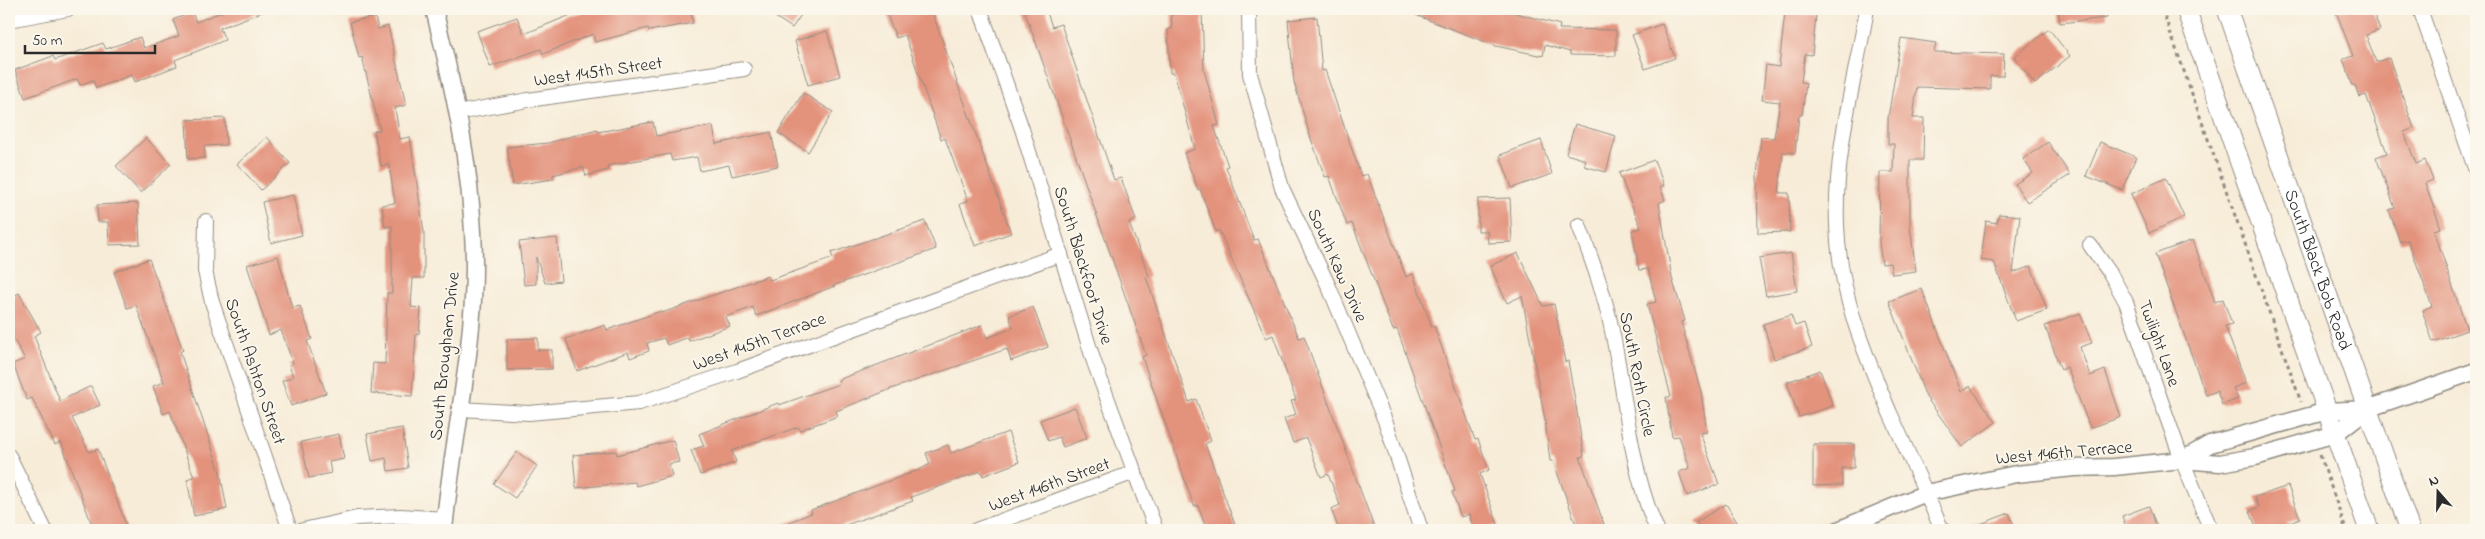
<svg xmlns="http://www.w3.org/2000/svg" width="2485" height="539" font-family="'Indie Flower',sans-serif">
  <style>
    .building { fill: #e3927c }
    .lines { fill: none; stroke-linecap: round; stroke-linejoin: round }
    .minor-casing { stroke: #918c82; stroke-width: 16 }
    .tertiary-casing { stroke: #918c82; stroke-width: 19 }
    .secondary-casing { stroke: #918c82; stroke-width: 21 }
    .path { stroke: #918c82; stroke-width: 3; stroke-dasharray: 4 4; stroke-linecap: butt }
    .minor { stroke: #fff; stroke-width: 14 }
    .tertiary { stroke: #fff; stroke-width: 16 }
    .secondary { stroke: #fff; stroke-width: 19 }
    .labels { text-anchor: middle; stroke-width: 4; stroke-linejoin: round; paint-order: stroke }
    .street-label { font-size: 18px; fill: #2b2b2b; stroke: #fbf7ec }
  </style>
  <rect width="100%" height="100%" fill="#fbf7ec"/>
  <filter id="ink" filterUnits="userSpaceOnUse"><feTurbulence type="fractalNoise" baseFrequency=".02" numOctaves="2"/><feDisplacementMap in="SourceGraphic" scale="10" xChannelSelector="R" yChannelSelector="G"/><feConvolveMatrix kernelMatrix="1 2 1 2 8 2 1 2 1" color-interpolation-filters="sRGB"/></filter>
  <filter id="wash" filterUnits="userSpaceOnUse"><feTurbulence type="fractalNoise" baseFrequency=".0096" numOctaves="4" result="noise"/><feDisplacementMap in="SourceGraphic" scale="20" xChannelSelector="R" yChannelSelector="G"/><feGaussianBlur stdDeviation="1.12" result="paint"/><feColorMatrix in="noise" values="0 0 0 0 0 0 0 0 0 0 0 0 0 0 0 0 0 1.4 0 .05"/><feComposite in="paint" operator="in"/></filter>
  <g filter="url(#wash)">
    <rect width="100%" height="100%" fill="#f7ecd8"/>
    <g id="blocks">
      <!-- building -->
      <g class="building">
        <polygon points="229,9 267,10 220,28 225,40 175,60 177,66 135,82 132,75 96,88 93,80 80,85 77,79 25,98 15,70 53,56 55,60 103,43 106,49 140,37 144,48 179,36 173,20 192,12 196,22"/>
        <polygon points="601,9 690,9 693,23 649,31 648,28 595,42 593,34 543,54 541,49 490,67 477,31 517,17 524,34 573,14"/>
        <polygon points="763,9 805,9 792,28"/>
        <polygon points="885,9 931,9 1011,233 975,246 960,204 968,201 945,138 941,139 905,35 896,38"/>
        <polygon points="1024,9 1046,9 1052,27 1061,24 1114,180 1121,178 1136,220 1129,223 1149,276 1146,277 1189,402 1196,399 1211,441 1205,444 1237,530 1207,530 1198,505 1194,506 1142,357 1146,355"/>
        <polygon points="1171,9 1202,9 1204,70 1219,125 1214,126 1228,166 1226,167 1254,240 1258,239 1299,338 1304,336 1375,530 1339,530 1331,509 1340,505 1328,474 1321,477 1306,438 1293,443 1284,419 1296,414 1291,401 1296,400 1273,335 1266,338 1219,230 1216,232 1200,189 1198,190 1184,153 1195,149 1174,73 1170,73 1168,29 1172,29"/>
        <polygon points="1400,9 1501,9 1560,25 1559,29 1616,30 1616,56 1570,55 1570,52 1545,45 1543,56 1496,46"/>
        <polygon points="2058,9 2106,9 2107,18 2060,23"/>
        <polygon points="2335,9 2372,9 2380,30 2366,35 2376,62 2389,58 2414,128 2404,132 2416,164 2425,160 2433,180 2425,183 2441,228 2434,230 2467,330 2433,342 2422,310 2432,306 2408,240 2400,242 2389,210 2395,208 2376,157 2387,153 2366,95 2359,97 2355,85 2353,86 2343,59 2353,56"/>
        <polygon points="1785,12 1816,15 1812,55 1805,54 1801,82 1806,83 1802,115 1799,115 1795,153 1783,152 1779,193 1789,193 1790,232 1758,233 1757,175 1761,137 1774,138 1780,102 1762,100 1766,65 1779,67"/>
        <polygon points="375,17 378,29 388,26 406,105 395,108 400,139 410,137 424,232 424,278 413,278 411,307 421,308 419,334 416,334 412,396 371,393 373,363 385,364 387,293 392,293 392,226 385,227 382,205 395,203 389,164 381,166 374,131 380,130 362,57 359,58 350,22"/>
        <polygon points="1317,17 1322,71 1325,70 1361,176 1367,174 1406,277 1413,274 1432,327 1434,326 1475,440 1478,439 1489,470 1480,474 1498,525 1483,530 1474,530 1469,514 1461,517 1452,492 1455,491 1397,329 1393,330 1352,223 1347,225 1329,176 1325,177 1310,136 1294,82 1288,20"/>
        <polygon points="1662,24 1675,58 1645,69 1632,35"/>
        <polygon points="2049,29 2070,56 2035,84 2014,57"/>
        <polygon points="827,31 840,76 808,85 795,41"/>
        <polygon points="1901,38 1936,43 1934,52 2004,54 2003,76 1990,76 1990,89 1917,87 1913,118 1924,118 1923,160 1910,160 1910,227 1916,271 1892,274 1890,263 1882,264 1879,243 1880,172 1893,172 1894,144 1888,144 1888,118"/>
        <polygon points="803,93 833,112 808,152 778,133"/>
        <polygon points="225,118 226,145 204,146 205,158 188,159 186,120"/>
        <polygon points="653,122 656,136 713,126 716,144 771,132 778,166 732,176 729,165 700,171 697,157 672,161 670,154 607,166 608,170 586,176 583,167 553,175 553,179 513,185 507,147 548,143 597,129 598,132"/>
        <polygon points="1575,124 1616,136 1606,172 1584,166 1586,160 1566,154"/>
        <polygon points="267,137 290,163 261,190 237,164"/>
        <polygon points="146,138 171,164 141,193 116,166"/>
        <polygon points="1541,140 1552,174 1512,188 1500,155"/>
        <polygon points="2048,142 2070,175 2027,202 2015,184 2033,173 2023,159"/>
        <polygon points="2100,142 2136,157 2122,190 2086,176"/>
        <polygon points="1654,160 1664,185 1660,187 1665,200 1659,203 1672,278 1685,321 1681,322 1701,392 1707,432 1700,433 1719,484 1687,496 1679,472 1690,468 1679,436 1672,437 1666,397 1671,397 1647,304 1656,302 1648,269 1639,270 1632,230 1641,228 1619,173"/>
        <polygon points="2166,178 2184,217 2149,233 2131,194"/>
        <polygon points="293,195 302,235 271,243 262,202"/>
        <polygon points="1510,198 1512,242 1488,243 1487,231 1478,231 1478,199"/>
        <polygon points="138,203 140,244 109,245 108,222 98,222 97,205"/>
        <polygon points="1999,214 2020,216 2013,273 2031,266 2047,310 2016,321 1994,262 1981,260 1986,221 1997,223"/>
        <polygon points="925,221 936,249 835,285 835,286 756,316 753,307 726,317 730,326 689,341 688,337 667,345 664,338 647,343 649,351 630,358 628,352 577,371 566,339 605,325 607,330 661,311 662,313 768,276 770,280 833,258 831,253"/>
        <polygon points="557,238 561,281 545,283 536,257 536,284 524,285 519,242"/>
        <polygon points="2193,240 2215,302 2223,299 2232,324 2225,326 2246,383 2233,388 2238,399 2222,405 2217,391 2206,395 2155,254"/>
        <polygon points="1518,253 1543,306 1554,304 1565,362 1568,361 1575,400 1584,456 1580,457 1606,530 1578,530 1553,461 1550,461 1545,420 1522,296 1507,303 1490,266"/>
        <polygon points="1791,253 1797,291 1766,296 1759,258"/>
        <polygon points="278,256 292,308 300,306 312,339 307,341 326,393 291,406 282,381 293,377 289,365 293,363 281,330 269,335 247,265"/>
        <polygon points="149,259 183,350 180,352 220,472 227,509 194,516 187,479 194,477 170,411 163,414 153,386 164,382 136,305 127,308 114,272"/>
        <polygon points="1922,289 1961,392 1970,386 1996,422 1962,447 1926,397 1889,301"/>
        <polygon points="19,293 41,332 34,336 60,401 91,386 100,405 72,418 89,452 98,449 128,530 94,530 61,442 55,445 32,398 27,400 13,364 25,359 9,331 9,299"/>
        <polygon points="1033,307 1048,347 1011,361 1007,349 891,389 836,411 838,416 800,430 798,427 732,451 736,462 700,475 691,450 704,446 699,434 778,403 779,405 839,384 838,380 982,325 987,338 1013,328 1009,316"/>
        <polygon points="2080,313 2092,343 2080,347 2090,376 2105,370 2121,417 2090,428 2067,367 2061,370 2045,326"/>
        <polygon points="1791,315 1795,326 1804,323 1812,347 1774,359 1763,324"/>
        <polygon points="538,338 538,350 552,350 552,369 507,370 507,339"/>
        <polygon points="1820,370 1833,406 1799,417 1787,382"/>
        <polygon points="1075,407 1087,438 1063,447 1059,437 1048,441 1040,420"/>
        <polygon points="402,428 408,468 388,471 386,458 372,461 367,434"/>
        <polygon points="1008,432 1019,462 983,476 981,471 911,497 913,501 832,530 769,530 812,513 811,510 919,470 930,464 926,453 948,445 951,453"/>
        <polygon points="339,434 344,459 329,462 331,473 309,478 301,442"/>
        <polygon points="673,440 679,462 669,464 672,476 636,486 635,482 576,488 573,455 616,451 617,455"/>
        <polygon points="1813,444 1854,444 1854,468 1842,468 1842,485 1813,486"/>
        <polygon points="517,452 537,466 515,498 494,484"/>
        <polygon points="2288,486 2300,518 2287,523 2289,530 2257,530 2250,511 2259,507 2255,497"/>
        <polygon points="1726,504 1742,530 1702,530 1696,522"/>
        <polygon points="2149,506 2158,530 2127,530 2122,516"/>
        <polygon points="2009,513 2016,530 1969,530 1968,529"/>
      </g>
    </g>
  </g>
  <g filter="url(#ink)">
    <use href="#blocks" fill-opacity="0" stroke="#918c82" stroke-width="1"/>
    <g class="lines">
      <!-- minor casing -->
      <g class="minor-casing">
        <g id="minor">
          <polyline points="980,9 1022,129 1094,362 1156,530"/>
          <polyline points="1249,9 1250,74 1282,188 1329,287 1386,423 1421,530"/>
          <path d="M1867 9C1855 79 1834 153 1837 225 1839 293 1864 352 1890 413 1908 452 1925 491 1942 530"/>
          <polyline points="2420,9 2476,171"/>
          <polyline points="9,20 68,9"/>
          <polyline points="457,113 528,100 744,69"/>
          <polyline points="206,221 205,271 212,302 290,530"/>
          <path d="M1579 225C1591 258 1604 292 1611 326 1626 395 1629 466 1657 530"/>
          <polyline points="2090,245 2110,273 2126,302 2182,460 2211,530"/>
          <polyline points="460,409 529,413 639,403 737,371 1061,254"/>
          <polyline points="9,456 45,530"/>
          <polyline points="303,530 357,518 401,516 445,519"/>
          <polyline points="976,530 1135,472"/>
        </g>
      </g>
      <!-- tertiary casing -->
      <g class="tertiary-casing">
        <g id="tertiary">
          <path d="M434 9C455 94 474 179 474 267 474 355 452 442 444 530"/>
          <polyline points="2182,460 2210,444 2327,411 2367,409 2476,371"/>
          <polyline points="1838,530 1926,493 2016,474 2074,468 2114,467 2182,460 2220,463 2255,457 2335,434 2367,409"/>
        </g>
      </g>
      <!-- secondary casing -->
      <g class="secondary-casing">
        <g id="secondary">
          <polyline points="2186,9 2369,530"/>
          <path id="s1" d="M2227 9 2410 530"/>
        </g>
      </g>
      <!-- path -->
      <g class="path">
        <polyline points="2162,9 2301,402"/>
        <polyline points="2320,455 2346,530"/>
      </g>
      <!-- minor -->
      <use href="#minor" class="minor"/>
      <!-- tertiary -->
      <use href="#tertiary" class="tertiary"/>
      <!-- secondary -->
      <use href="#secondary" class="secondary"/>
    </g>
  </g>
  <g class="labels">
    <!-- street labels -->
    <g class="street-label">
      <text transform="translate(598 71) rotate(-8)" y="6">West 145th Street</text>
      <text transform="translate(1084 265) rotate(73)" y="6">South Blackfoot Drive</text>
      <text transform="translate(1338 265) rotate(66)" y="6">South Kaw Drive</text>
      <text dy="6" stroke="none"><textPath href="#s1" startOffset="276">South Black Bob Road</textPath></text>
      <text transform="translate(759 341) rotate(-20)" y="6">West 145th Terrace</text>
      <text transform="translate(2160 343) rotate(70)" y="6">Twilight Lane</text>
      <text transform="translate(444 356) rotate(-84)" y="6">South Brougham Drive</text>
      <text transform="translate(256 371) rotate(71)" y="6">South Ashton Street</text>
      <text transform="translate(1638 374) rotate(79)" y="6">South Roth Circle</text>
      <text transform="translate(2064 452) rotate(-5)" y="6">West 146th Terrace</text>
      <text transform="translate(1049 484) rotate(-20)" y="6">West 146th Street</text>
    </g>
  </g>
  <!-- margin -->
  <rect width="2485" height="539" fill="none" stroke="#fbf7ec" stroke-width="30"/>
  <!-- north arrow -->
  <g transform="translate(2438 492) rotate(340)" stroke="#fbf7ec" stroke-width="4" paint-order="stroke">
  <path d="M0-4L9 19L0 12L-9 19Z" fill="#2b2b2b"/>
  <text y="-8" font-size="14" font-weight="bold" text-anchor="middle" fill="#2b2b2b">N</text>
  </g>
  <!-- scale -->
  <path d="M25 45v8h130v-8" fill="none" stroke="#2b2b2b" stroke-width="2.5"/>
  <text x="32" y="45" font-size="15" fill="#2b2b2b" stroke="#fbf7ec" stroke-width="4" paint-order="stroke">50 m</text>
</svg>
